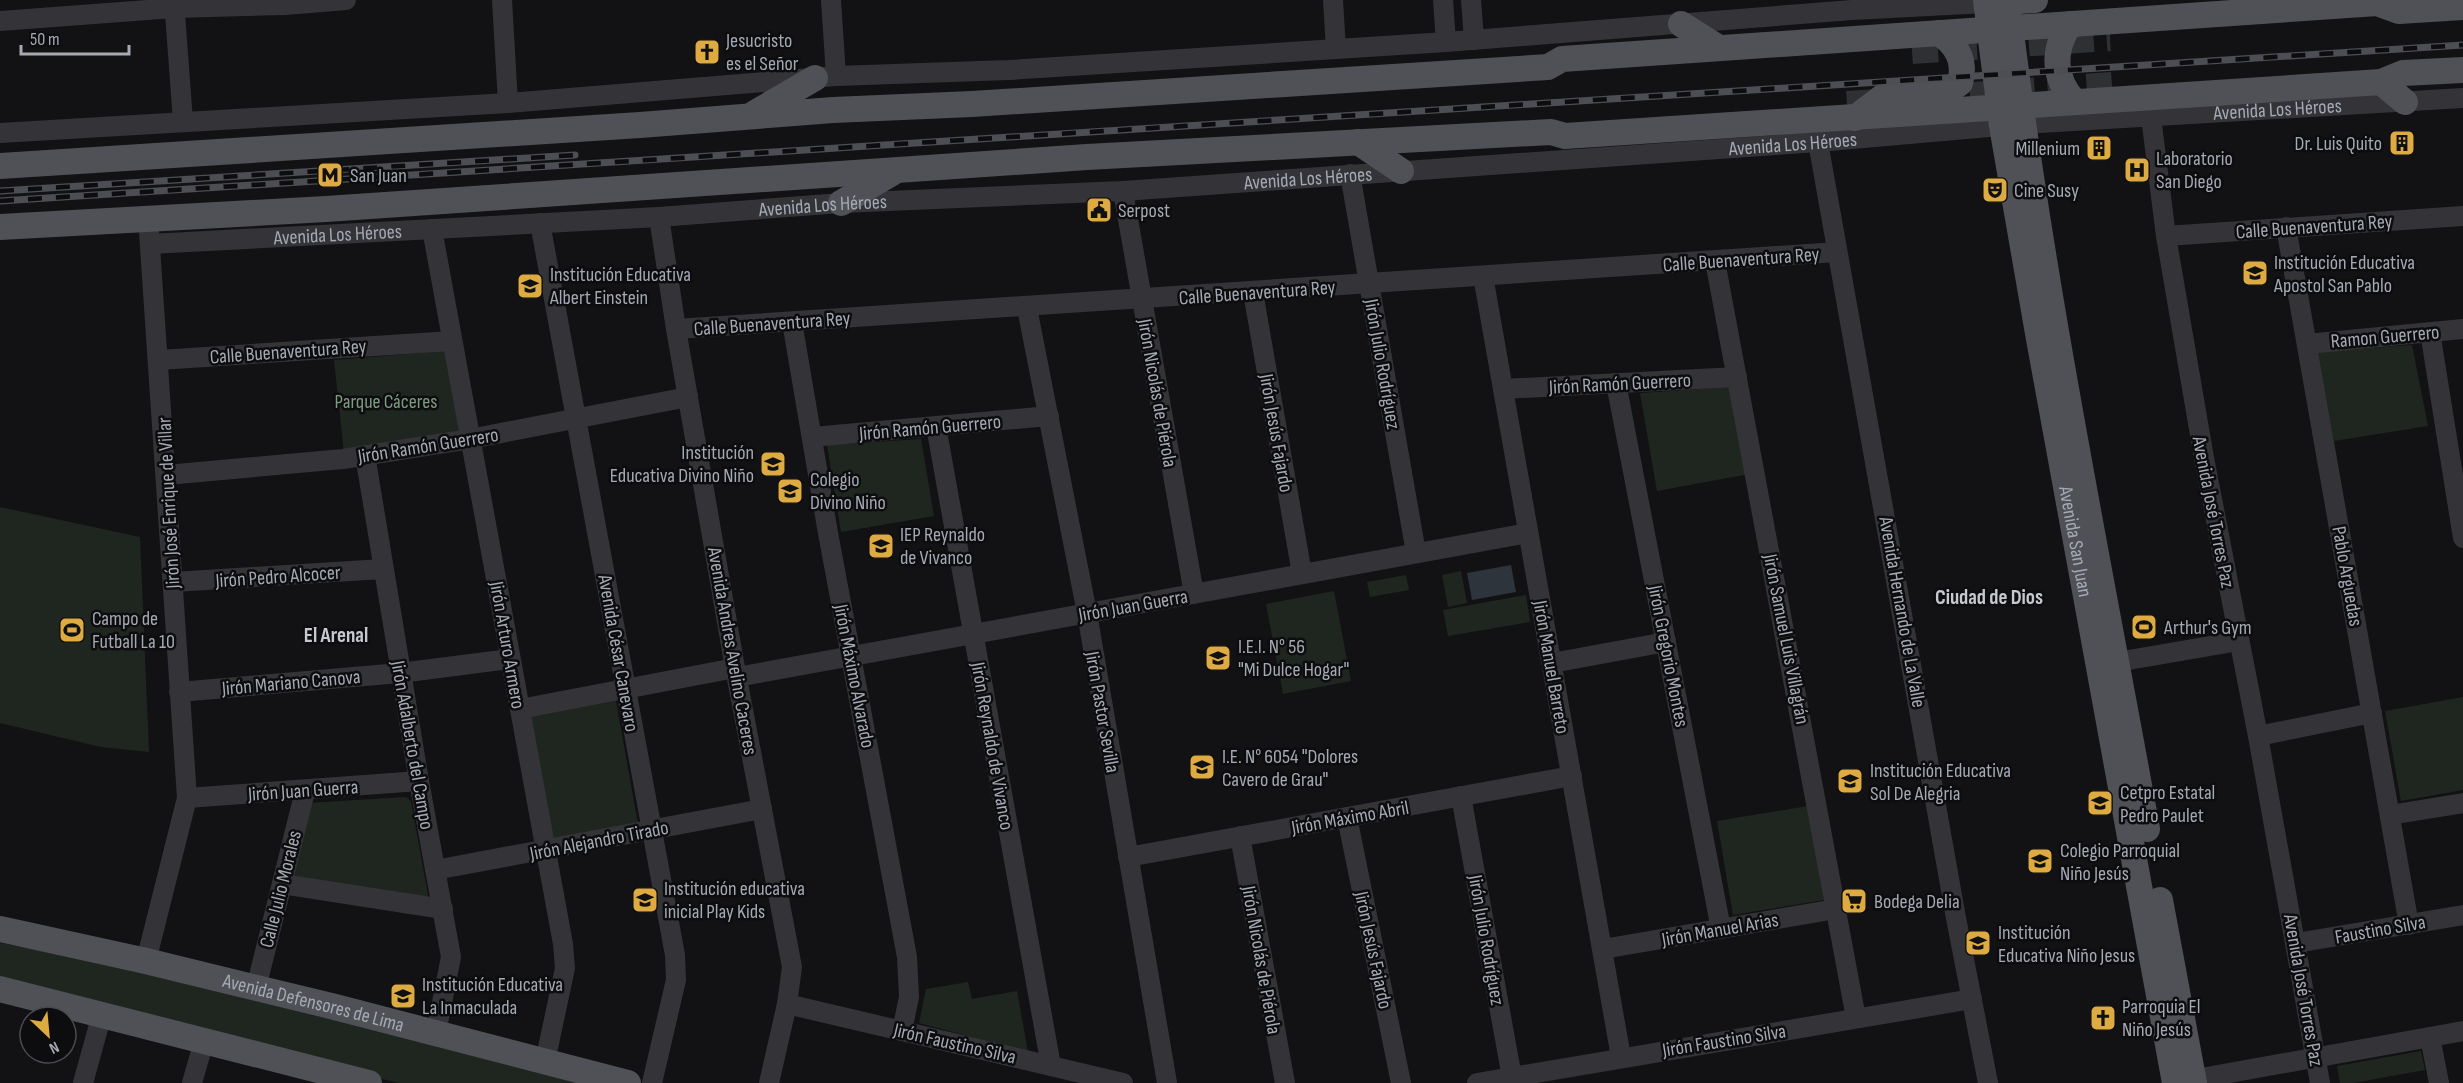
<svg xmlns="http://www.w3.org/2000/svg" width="2463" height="1083" font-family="'Sofia Sans Condensed',sans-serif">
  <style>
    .green { fill: #1f2620 }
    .water { fill: #2d343b }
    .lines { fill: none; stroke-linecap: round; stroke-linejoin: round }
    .major-tunnel { stroke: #2f3034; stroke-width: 26; stroke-dasharray: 26 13; stroke-linecap: butt }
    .minor { stroke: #343438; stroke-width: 20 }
    .major { stroke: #505157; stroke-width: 26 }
    .rail-casing { stroke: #4d4e53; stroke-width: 7 }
    .rail { stroke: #0d0d0f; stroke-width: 4.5; stroke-dasharray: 14; stroke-linecap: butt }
    .labels { text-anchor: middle; stroke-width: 5; stroke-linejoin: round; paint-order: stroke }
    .poi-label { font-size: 20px; fill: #a5a9b3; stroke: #0d0d0f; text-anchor: start }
    .street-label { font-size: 20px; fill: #a5a9b3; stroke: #0d0d0f }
    .park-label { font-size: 20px; fill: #7e9c81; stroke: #0d0d0f }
    .neighbourhood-label { font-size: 21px; font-weight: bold; fill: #c6c8cf; stroke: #0d0d0f }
  </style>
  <rect width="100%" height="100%" fill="#121214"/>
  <!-- green -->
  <g class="green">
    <polygon points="2412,345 2428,426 2334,441 2318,352"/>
    <polygon points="446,351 460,435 344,453 334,360"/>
    <polygon points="1731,387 1749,474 1657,491 1640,393"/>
    <polygon points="921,439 934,516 841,532 827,445"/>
    <polygon points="0,507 140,537 149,752 101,747 0,723"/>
    <polygon points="1461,571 1467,603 1448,607 1442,575"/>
    <polygon points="1406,575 1409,590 1370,597 1367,582"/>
    <polygon points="1334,591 1351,681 1283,694 1266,604"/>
    <polygon points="1526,595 1530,622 1448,636 1443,610"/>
    <polygon points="2463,697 2463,790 2401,801 2385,711"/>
    <polygon points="616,701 638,824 551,840 528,717"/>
    <polygon points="406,797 411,801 428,895 425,900 290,875 307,803"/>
    <polygon points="1808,806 1824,900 1733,915 1717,821"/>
    <polygon points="0,943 131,966 589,1083 399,1083 0,986"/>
    <polygon points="968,982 972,999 1017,991 1028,1052 919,1023 926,989"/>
    <polygon points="2421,1051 2425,1070 2353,1083 2340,1083 2337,1066"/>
  </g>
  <!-- water -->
  <polygon class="water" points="1511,565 1516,592 1472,600 1467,573"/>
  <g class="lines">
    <!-- major-tunnel -->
    <g class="major-tunnel">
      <polyline points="1912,51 2110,38"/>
      <polyline points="1931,98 2112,85"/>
      <polyline points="1847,104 1888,101"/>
    </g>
    <!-- minor -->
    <g class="minor">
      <polyline points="174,0 183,121"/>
      <polyline points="502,0 508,103"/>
      <polyline points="831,0 836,76"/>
      <polyline points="1333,0 1336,49"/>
      <polyline points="1443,0 1446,42"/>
      <polyline points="1471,0 1474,40"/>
      <polyline points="0,21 174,8 285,5 346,0"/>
      <polyline points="2151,117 2166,236 2204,458 2258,736 2320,1083"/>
      <polyline points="0,133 508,103 836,76 1009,70 1446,42 1852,10 1986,3"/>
      <polyline points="1818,142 1956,918 1988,1083"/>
      <polyline points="1350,174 1416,553"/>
      <polyline points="1123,191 1194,594"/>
      <polyline points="659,217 676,329 735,668 792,967 787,1004 769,1083"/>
      <polyline points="540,223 675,955 676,980 652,1083"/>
      <polyline points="2286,227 2409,925"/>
      <polyline points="432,229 563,944 565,968 545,1062"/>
      <polyline points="2166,236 2463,216"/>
      <path id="s1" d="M150 244 659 217 841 203 1123 191 1818 142 2023 124 2463 98"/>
      <polyline points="1715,261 1856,1018"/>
      <polyline points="1483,276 1621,1057"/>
      <polyline points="1253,292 1302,574"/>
      <polyline points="1027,308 1087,613 1167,1083"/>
      <polyline points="792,322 828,533 907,957 909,997 902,1031"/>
      <polyline points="676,329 1837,252"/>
      <polyline points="2430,332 2463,538"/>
      <polyline points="2307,344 2463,329"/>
      <polyline points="159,360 452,341"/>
      <polyline points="1616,383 1721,929"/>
      <polyline points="1503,389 1737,377"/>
      <polyline points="936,426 1051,1066"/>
      <polyline points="812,437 1049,416"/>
      <polyline points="365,455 419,781 451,957 436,1033"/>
      <polyline points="166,475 343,459 470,439 688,397"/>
      <polyline points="173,582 383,569"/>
      <polyline points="2117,662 2239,641"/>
      <polyline points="1552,663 1666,642"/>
      <polyline points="737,677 1528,533"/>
      <polyline points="179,692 400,673 510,659"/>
      <polyline points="520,709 735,668"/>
      <polyline points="2258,736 2372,713"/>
      <polyline points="1461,796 1513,1083"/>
      <polyline points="187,798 419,781"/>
      <polyline points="2390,815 2463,803"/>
      <polyline points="1347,817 1401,1083"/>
      <polyline points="1240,836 1285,1083"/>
      <polyline points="1128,857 1572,776"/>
      <polyline points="435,870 762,809"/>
      <polyline points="282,884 443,909"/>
      <polyline points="2296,943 2463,915"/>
      <polyline points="1603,949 1836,909"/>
      <polyline points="146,961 187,798 149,232"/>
      <polyline points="256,988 305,791"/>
      <polyline points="787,1004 1123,1083"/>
      <polyline points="2430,1037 2439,1083"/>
      <polyline points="2179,1082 2463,1031"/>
      <polyline points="83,1083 102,1014"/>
      <polyline points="192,1083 204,1041"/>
      <polyline points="1477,1083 1972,999"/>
    </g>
    <!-- major -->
    <g class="major">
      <path id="s2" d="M1986 0 2002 126 2039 339 2175 1083"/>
      <path d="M2007 0C2040 278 2097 553 2147 829"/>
      <polyline points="1990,3 2035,0"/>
      <polyline points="1681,24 1719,48"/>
      <path d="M2070 24C2052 50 2053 79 2075 102"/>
      <polyline points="2381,82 2405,102"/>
      <polyline points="755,113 815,78"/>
      <path d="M1855 118 1885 95 1953 88 1960 83C1966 61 1957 45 1939 33"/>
      <polyline points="1358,142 1401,171"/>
      <polyline points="0,166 640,125 833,110 972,104 1548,67 1562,59 2377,3 2399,11 2463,7"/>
      <polyline points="841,203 892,173"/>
      <polyline points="0,227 326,209 1087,157 1551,132 1565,136 2381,82 2403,73 2463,70"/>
      <polyline points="2160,900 2194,1083"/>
      <path id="s3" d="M0 929 146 961 335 1007 628 1083"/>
      <polyline points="0,989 369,1083"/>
    </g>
    <!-- rail casing -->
    <g class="rail-casing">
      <g id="rail">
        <polyline points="0,191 575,155"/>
        <polyline points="0,201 2463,45"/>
      </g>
    </g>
    <!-- rail -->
    <use href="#rail" class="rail"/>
  </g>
  <!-- icons -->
  <defs>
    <g id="church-square" transform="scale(1.35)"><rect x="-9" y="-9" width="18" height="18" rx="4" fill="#ddab41" stroke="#0d0d0f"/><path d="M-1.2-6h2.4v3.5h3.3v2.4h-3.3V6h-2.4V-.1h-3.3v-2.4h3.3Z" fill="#111"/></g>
    <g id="building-square" transform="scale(1.35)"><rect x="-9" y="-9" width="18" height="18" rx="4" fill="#ddab41" stroke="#0d0d0f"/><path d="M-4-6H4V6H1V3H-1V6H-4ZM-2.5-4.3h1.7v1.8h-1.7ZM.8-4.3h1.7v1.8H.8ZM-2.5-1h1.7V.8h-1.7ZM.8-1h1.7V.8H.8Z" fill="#111"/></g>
    <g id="hospital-square" transform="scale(1.35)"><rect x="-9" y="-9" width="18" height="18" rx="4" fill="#ddab41" stroke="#0d0d0f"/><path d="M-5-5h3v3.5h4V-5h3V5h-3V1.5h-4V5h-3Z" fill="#111"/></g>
    <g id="metro-square" transform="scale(1.35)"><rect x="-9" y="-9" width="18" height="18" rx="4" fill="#ddab41" stroke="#0d0d0f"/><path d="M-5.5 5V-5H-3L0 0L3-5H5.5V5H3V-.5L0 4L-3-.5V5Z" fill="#111"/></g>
    <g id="theatre-square" transform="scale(1.35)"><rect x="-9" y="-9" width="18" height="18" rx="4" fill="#ddab41" stroke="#0d0d0f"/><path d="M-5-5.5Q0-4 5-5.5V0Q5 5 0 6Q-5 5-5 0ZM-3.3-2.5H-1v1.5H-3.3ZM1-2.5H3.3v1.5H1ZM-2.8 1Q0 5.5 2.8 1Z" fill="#111"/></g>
    <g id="civic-square" transform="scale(1.35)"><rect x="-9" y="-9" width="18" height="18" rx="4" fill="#ddab41" stroke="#0d0d0f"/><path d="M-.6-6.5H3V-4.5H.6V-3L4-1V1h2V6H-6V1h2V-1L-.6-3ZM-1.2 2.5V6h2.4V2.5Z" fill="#111"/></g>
    <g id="school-square" transform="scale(1.35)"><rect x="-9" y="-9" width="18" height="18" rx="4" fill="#ddab41" stroke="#0d0d0f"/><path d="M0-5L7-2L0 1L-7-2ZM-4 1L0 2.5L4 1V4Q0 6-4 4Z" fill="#111"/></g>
    <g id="stadium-square" transform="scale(1.35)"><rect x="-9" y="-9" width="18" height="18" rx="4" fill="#ddab41" stroke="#0d0d0f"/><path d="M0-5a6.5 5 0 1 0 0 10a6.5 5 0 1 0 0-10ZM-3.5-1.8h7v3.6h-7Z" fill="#111"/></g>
    <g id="university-square" transform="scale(1.35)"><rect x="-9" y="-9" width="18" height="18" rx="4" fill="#ddab41" stroke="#0d0d0f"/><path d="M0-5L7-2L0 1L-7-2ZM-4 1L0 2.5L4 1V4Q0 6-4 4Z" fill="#111"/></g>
    <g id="supermarket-square" transform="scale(1.35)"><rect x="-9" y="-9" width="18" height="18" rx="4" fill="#ddab41" stroke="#0d0d0f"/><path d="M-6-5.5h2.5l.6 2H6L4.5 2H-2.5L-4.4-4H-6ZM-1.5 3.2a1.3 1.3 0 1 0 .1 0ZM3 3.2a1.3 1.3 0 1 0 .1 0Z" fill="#111"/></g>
  </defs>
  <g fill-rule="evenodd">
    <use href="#church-square" x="707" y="52"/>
    <use href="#building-square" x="2402" y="143"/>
    <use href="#building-square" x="2099" y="148"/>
    <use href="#hospital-square" x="2137" y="170"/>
    <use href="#metro-square" x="330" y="175"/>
    <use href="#theatre-square" x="1995" y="190"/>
    <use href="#civic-square" x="1099" y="210"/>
    <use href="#school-square" x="2255" y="273"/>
    <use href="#school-square" x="530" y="286"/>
    <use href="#school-square" x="773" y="464"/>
    <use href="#school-square" x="790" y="491"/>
    <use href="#school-square" x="881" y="546"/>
    <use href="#stadium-square" x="2144" y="627"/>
    <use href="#stadium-square" x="72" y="630"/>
    <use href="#school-square" x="1218" y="658"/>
    <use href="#school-square" x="1202" y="767"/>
    <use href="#school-square" x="1850" y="781"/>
    <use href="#university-square" x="2100" y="803"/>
    <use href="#school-square" x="2040" y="861"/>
    <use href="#school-square" x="645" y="900"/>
    <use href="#supermarket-square" x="1854" y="901"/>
    <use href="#school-square" x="1978" y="943"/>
    <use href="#school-square" x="403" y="996"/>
    <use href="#church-square" x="2103" y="1018"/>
  </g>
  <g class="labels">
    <!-- poi labels -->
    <g class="poi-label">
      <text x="726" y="47">Jesucristo<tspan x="726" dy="23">es el Señor</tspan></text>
      <text x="2382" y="150" text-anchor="end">Dr. Luis Quito</text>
      <text x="2080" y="155" text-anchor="end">Millenium</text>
      <text x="2156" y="165">Laboratorio<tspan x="2156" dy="23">San Diego</tspan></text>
      <text x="350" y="182">San Juan</text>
      <text x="2014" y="197">Cine Susy</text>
      <text x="1118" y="217">Serpost</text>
      <text x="2274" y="269">Institución Educativa<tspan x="2274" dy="23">Apostol San Pablo</tspan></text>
      <text x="550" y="281">Institución Educativa<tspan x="550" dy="23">Albert Einstein</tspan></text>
      <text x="754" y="459" text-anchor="end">Institución<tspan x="754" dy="23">Educativa Divino Niño</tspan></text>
      <text x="810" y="486">Colegio<tspan x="810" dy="23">Divino Niño</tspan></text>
      <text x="900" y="541">IEP Reynaldo<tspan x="900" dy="23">de Vivanco</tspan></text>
      <text x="92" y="625">Campo de<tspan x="92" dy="23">Futball La 10</tspan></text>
      <text x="2164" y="634">Arthur's Gym</text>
      <text x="1238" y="653">I.E.I. N° 56<tspan x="1238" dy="23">"Mi Dulce Hogar"</tspan></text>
      <text x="1222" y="763">I.E. N° 6054 "Dolores<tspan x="1222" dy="23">Cavero de Grau"</tspan></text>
      <text x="1870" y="777">Institución Educativa<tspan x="1870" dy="23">Sol De Alegria</tspan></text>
      <text x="2120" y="799">Cetpro Estatal<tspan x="2120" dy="23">Pedro Paulet</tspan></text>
      <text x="2060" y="857">Colegio Parroquial<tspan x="2060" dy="23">Niño Jesús</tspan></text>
      <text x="664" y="895">Institución educativa<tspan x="664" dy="23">inicial Play Kids</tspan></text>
      <text x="1874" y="908">Bodega Delia</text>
      <text x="1998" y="939">Institución<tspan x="1998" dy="23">Educativa Niño Jesus</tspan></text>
      <text x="422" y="991">Institución Educativa<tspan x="422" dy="23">La Inmaculada</tspan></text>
      <text x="2122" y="1013">Parroquia El<tspan x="2122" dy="23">Niño Jesús</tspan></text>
    </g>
    <!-- street labels -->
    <g class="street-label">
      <text dy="7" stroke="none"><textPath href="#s1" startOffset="2132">Avenida Los Héroes</textPath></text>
      <text dy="7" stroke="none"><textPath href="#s1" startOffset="1646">Avenida Los Héroes</textPath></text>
      <text dy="7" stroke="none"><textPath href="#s1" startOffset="1160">Avenida Los Héroes</textPath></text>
      <text dy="7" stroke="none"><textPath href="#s1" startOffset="674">Avenida Los Héroes</textPath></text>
      <text transform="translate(2314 226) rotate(-4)" y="7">Calle Buenaventura Rey</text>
      <text dy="7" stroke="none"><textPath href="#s1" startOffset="188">Avenida Los Héroes</textPath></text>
      <text transform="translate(1741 259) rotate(-4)" y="7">Calle Buenaventura Rey</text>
      <text transform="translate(1257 292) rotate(-4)" y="7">Calle Buenaventura Rey</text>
      <text transform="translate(772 323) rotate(-4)" y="7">Calle Buenaventura Rey</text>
      <text transform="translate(2385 336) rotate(-5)" y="7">Ramon Guerrero</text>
      <text transform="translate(288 351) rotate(-4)" y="7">Calle Buenaventura Rey</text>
      <text transform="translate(1383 364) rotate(80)" y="7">Jirón Julio Rodríguez</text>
      <text transform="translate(1620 383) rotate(-3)" y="7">Jirón Ramón Guerrero</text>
      <text transform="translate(1158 393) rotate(80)" y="7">Jirón Nicolás de Piérola</text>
      <text transform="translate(930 427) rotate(-5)" y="7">Jirón Ramón Guerrero</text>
      <text transform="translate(1277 433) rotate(80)" y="7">Jirón Jesús Fajardo</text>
      <text transform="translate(428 445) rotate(-9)" y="7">Jirón Ramón Guerrero</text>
      <text transform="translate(168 503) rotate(-93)" y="7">Jirón José Enrique de Villar</text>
      <text transform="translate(2214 512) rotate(79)" y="7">Avenida José Torres Paz</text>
      <text dy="7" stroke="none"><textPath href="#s2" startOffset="549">Avenida San Juan</textPath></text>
      <text transform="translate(278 576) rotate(-4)" y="7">Jirón Pedro Alcocer</text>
      <text transform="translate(2348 576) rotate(80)" y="7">Pablo Arguedas</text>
      <text transform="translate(1133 605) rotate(-10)" y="7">Jirón Juan Guerra</text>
      <text transform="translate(1903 612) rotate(80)" y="7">Avenida Hernando de La Valle</text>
      <text transform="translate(1787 639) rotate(79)" y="7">Jirón Samuel Luis Villagrán</text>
      <text transform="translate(508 645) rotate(80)" y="7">Jirón Arturo Armero</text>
      <text transform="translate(733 651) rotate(80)" y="7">Avenida Andres Avelino Caceres</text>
      <text transform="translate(619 653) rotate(80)" y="7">Avenida César Canevaro</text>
      <text transform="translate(1669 656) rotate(79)" y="7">Jirón Gregorio Montes</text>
      <text transform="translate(1552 667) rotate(80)" y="7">Jirón Manuel Barreto</text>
      <text transform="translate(855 676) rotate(79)" y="7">Jirón Máximo Alvarado</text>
      <text transform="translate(291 682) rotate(-5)" y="7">Jirón Mariano Canova</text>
      <text transform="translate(1103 712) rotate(80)" y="7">Jirón Pastor Sevilla</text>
      <text transform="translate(413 745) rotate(80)" y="7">Jirón Adalberto del Campo</text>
      <text transform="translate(993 746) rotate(80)" y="7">Jirón Reynaldo de Vivanco</text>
      <text transform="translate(303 790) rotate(-4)" y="7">Jirón Juan Guerra</text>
      <text transform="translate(1350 817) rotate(-10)" y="7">Jirón Máximo Abril</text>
      <text transform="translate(599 840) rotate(-11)" y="7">Jirón Alejandro Tirado</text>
      <text transform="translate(280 889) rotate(-76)" y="7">Calle Julio Morales</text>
      <text transform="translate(1720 929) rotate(-10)" y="7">Jirón Manuel Arias</text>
      <text transform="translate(2380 929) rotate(-10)" y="7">Faustino Silva</text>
      <text transform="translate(1487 940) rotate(80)" y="7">Jirón Julio Rodríguez</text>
      <text transform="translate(1374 950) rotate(78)" y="7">Jirón Jesús Fajardo</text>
      <text transform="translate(1262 960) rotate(80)" y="7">Jirón Nicolás de Piérola</text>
      <text transform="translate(2304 990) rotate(80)" y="7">Avenida José Torres Paz</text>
      <text dy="7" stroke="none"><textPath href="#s3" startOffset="322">Avenida Defensores de Lima</textPath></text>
      <text transform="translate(1724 1040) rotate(-9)" y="7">Jirón Faustino Silva</text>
      <text transform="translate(955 1043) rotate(13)" y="7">Jirón Faustino Silva</text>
    </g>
    <!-- park labels -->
    <g class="park-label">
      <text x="386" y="408">Parque Cáceres</text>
    </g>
    <!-- neighbourhood labels -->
    <g class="neighbourhood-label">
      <text x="1989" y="604">Ciudad de Dios</text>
      <text x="336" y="642">El Arenal</text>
    </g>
  </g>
  <!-- north arrow -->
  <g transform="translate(48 1035) rotate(154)"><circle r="28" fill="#0d0d0f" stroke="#4a4b51" stroke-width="1.5"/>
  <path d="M0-4.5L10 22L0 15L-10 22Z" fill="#ddab41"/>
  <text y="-9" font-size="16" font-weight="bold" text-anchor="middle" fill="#a5a9b3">N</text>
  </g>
  <!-- scale -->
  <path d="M21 45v9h108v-9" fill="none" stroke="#a5a9b3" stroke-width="3"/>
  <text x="30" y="45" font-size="18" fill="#a5a9b3" stroke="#0d0d0f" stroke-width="4.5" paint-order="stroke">50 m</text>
</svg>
